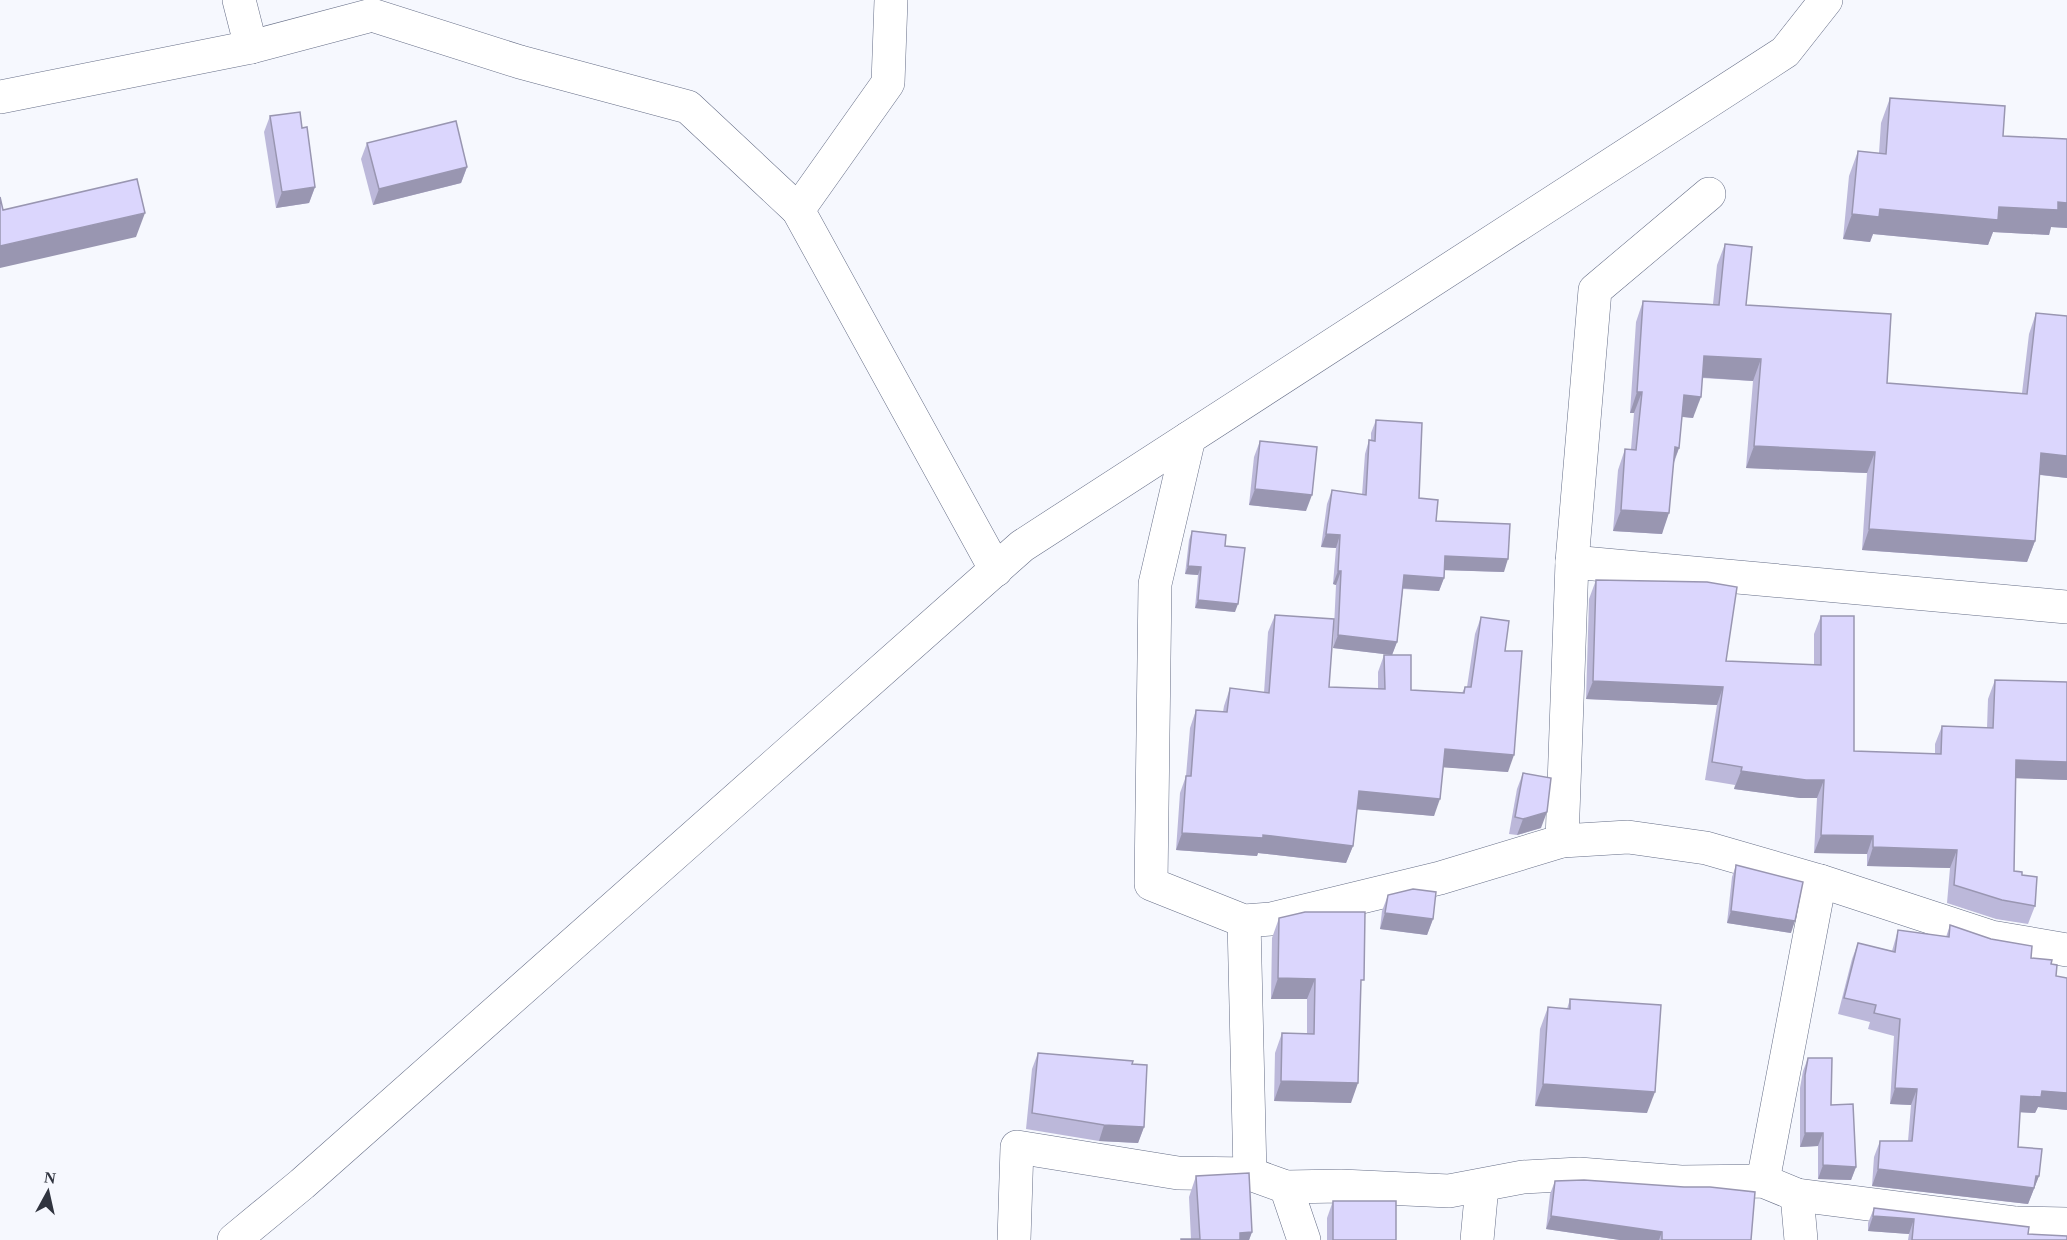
<svg xmlns="http://www.w3.org/2000/svg" width="2067" height="1240" font-family="Georgia,serif">
  <style>
    .lines { fill: none; stroke-linecap: round; stroke-linejoin: round }
    .minor-casing { stroke: #666e87; stroke-width: 34 }
    .minor { stroke: #fff; stroke-width: 33 }
    .wall { fill: #bcb8da }
    .shaded-wall { fill: #9996b1 }
    .building { fill: #dbd6fd; stroke: #9996b1; stroke-width: 1.5 }
  </style>
  <rect width="100%" height="100%" fill="#f6f8fe"/>
  <g class="lines">
    <!-- minor casing -->
    <g class="minor-casing">
      <g id="minor">
        <polyline points="239,0 251,47"/>
        <polyline points="891,0 888,83 798,210 996,570"/>
        <polyline points="0,97 251,47 372,15 520,62 688,107 798,210"/>
        <polyline points="1189,438 1155,584 1151,884 1244,921 1271,919 1440,878 1562,841 1628,837 1706,848 1820,881 1991,937 2067,950"/>
        <polyline points="1572,562 2067,607"/>
        <polyline points="1562,841 1572,562 1595,290 1709,194"/>
        <polyline points="1244,921 1250,1174"/>
        <polyline points="1763,1181 1820,881"/>
        <polyline points="1286,1187 1304,1240"/>
        <polyline points="1797,1195 1801,1240"/>
        <polyline points="234,1240 302,1184 1022,546 1785,52 1826,0"/>
        <polyline points="1014,1240 1017,1147 1178,1173 1250,1174 1286,1187 1341,1186 1449,1191 1523,1177 1579,1174 1681,1182 1763,1181 1797,1195 2016,1223 2067,1224"/>
        <polyline points="1477,1240 1482,1186"/>
      </g>
    </g>
    <!-- minor -->
    <use href="#minor" class="minor"/>
  </g>
  <!-- wall -->
  <g class="wall">
    <polygon points="1890,98 2003,136 2067,139 2067,228 2051,227 2049,235 1993,232 1988,245 1873,234 1870,242 1843,239 1849,176 1858,151 1879,153 1881,123"/>
    <polygon points="270,116 302,128 315,187 309,203 276,208 264,132"/>
    <polygon points="367,143 467,167 461,183 373,205 361,159"/>
    <polygon points="1725,244 1746,305 1887,383 2022,393 2029,334 2036,313 2067,316 2067,478 2040,475 2035,541 2027,562 1862,550 1867,473 1746,468 1753,381 1702,378 1693,418 1682,417 1679,448 1674,463 1662,534 1613,531 1618,470 1625,449 1631,449 1634,413 1630,413 1636,322 1643,301 1713,304 1717,265"/>
    <polygon points="1376,420 1419,498 1436,521 1504,572 1444,570 1444,578 1439,591 1403,589 1397,642 1392,655 1333,648 1336,585 1333,584 1336,548 1321,547 1327,504 1332,490 1362,495 1365,454 1369,440 1371,441 1371,433"/>
    <polygon points="1260,441 1306,511 1249,505 1254,457"/>
    <polygon points="1192,531 1225,546 1235,612 1195,608 1198,575 1185,574 1189,540"/>
    <polygon points="1596,580 1726,661 1814,665 1814,634 1821,616 1854,751 1935,754 1935,744 1942,726 1987,728 1988,699 1995,680 2067,682 2067,780 2016,778 2014,871 2022,875 2035,906 2028,924 1996,919 1947,903 1950,868 1867,866 1867,854 1814,853 1817,798 1800,798 1734,789 1735,785 1705,780 1717,705 1586,699 1589,599"/>
    <polygon points="1275,615 1329,687 1378,689 1378,672 1384,655 1411,690 1462,693 1465,687 1467,687 1475,634 1481,617 1505,651 1508,772 1443,767 1434,816 1357,809 1353,846 1346,863 1258,853 1257,856 1176,850 1180,793 1186,776 1190,728 1196,710 1223,712 1224,706 1230,688 1264,693 1268,632"/>
    <polygon points="1523,773 1541,828 1517,835 1509,834 1517,789"/>
    <polygon points="1736,865 1791,933 1727,923 1732,877"/>
    <polygon points="1388,895 1433,919 1427,935 1380,929 1382,911"/>
    <polygon points="1279,918 1360,988 1351,1103 1274,1101 1275,1053 1282,1033 1307,1034 1307,999 1271,999 1272,938"/>
    <polygon points="1950,925 2031,958 2051,964 2056,976 2067,978 2067,1110 2038,1107 2035,1113 2020,1112 2018,1147 2039,1176 2028,1204 1872,1186 1874,1157 1880,1141 1908,1141 1911,1105 1890,1104 1894,1036 1868,1029 1870,1022 1838,1014 1852,959 1858,943 1892,951 1898,930 1946,937"/>
    <polygon points="1570,999 1647,1113 1535,1106 1540,1029 1548,1007 1567,1009"/>
    <polygon points="1038,1053 1144,1127 1138,1143 1099,1141 1026,1129 1032,1069"/>
    <polygon points="1808,1058 1831,1105 1856,1167 1851,1180 1818,1179 1818,1146 1800,1147 1800,1088 1803,1071"/>
    <polygon points="1196,1176 1252,1232 1249,1240 1181,1240 1181,1239 1191,1239 1189,1197"/>
    <polygon points="1555,1181 1751,1240 1620,1240 1546,1229 1550,1194"/>
    <polygon points="1333,1201 1396,1240 1327,1240 1327,1218"/>
    <polygon points="1874,1208 2028,1234 2067,1240 1908,1240 1909,1234 1868,1231 1868,1223"/>
  </g>
  <!-- shaded-wall -->
  <g class="shaded-wall">
    <polygon points="467,167 461,183 373,205 379,189"/>
    <polygon points="315,187 309,203 276,208 282,192"/>
    <polygon points="2058,202 2067,203 2067,228 2051,227 2049,235 1993,232 1988,245 1873,234 1870,242 1843,239 1852,214 1880,209 1999,207"/>
    <polygon points="145,213 136,237 0,268 0,246"/>
    <polygon points="1704,356 1761,359 1753,381 1696,377"/>
    <polygon points="1637,392 1642,392 1634,413 1630,413"/>
    <polygon points="1684,395 1701,397 1693,418 1676,416"/>
    <polygon points="1754,446 1875,452 1867,473 1746,468"/>
    <polygon points="1675,447 1679,448 1671,469"/>
    <polygon points="2041,453 2067,456 2067,478 2034,474"/>
    <polygon points="1255,489 1312,495 1306,511 1249,505"/>
    <polygon points="1621,510 1669,513 1662,534 1613,531"/>
    <polygon points="1869,529 2035,541 2027,562 1862,550"/>
    <polygon points="1326,534 1340,535 1336,548 1321,547"/>
    <polygon points="1445,556 1508,559 1504,572 1440,570"/>
    <polygon points="1188,566 1201,567 1198,575 1185,574"/>
    <polygon points="1338,571 1341,571 1336,585 1333,584"/>
    <polygon points="1404,575 1444,578 1439,591 1400,588"/>
    <polygon points="1198,600 1238,604 1235,612 1195,608"/>
    <polygon points="1338,635 1397,642 1392,655 1333,648"/>
    <polygon points="1593,681 1723,687 1717,705 1586,699"/>
    <polygon points="1445,749 1514,755 1508,772 1439,767"/>
    <polygon points="2016,760 2067,762 2067,780 2010,778"/>
    <polygon points="1741,771 1824,780 1817,798 1800,798 1734,789"/>
    <polygon points="1359,791 1440,799 1434,816 1353,809"/>
    <polygon points="1547,812 1541,828 1517,835 1523,819"/>
    <polygon points="1182,833 1263,835 1353,846 1346,863 1258,853 1257,856 1176,850"/>
    <polygon points="1821,835 1873,836 1867,854 1814,853"/>
    <polygon points="1873,847 1957,850 1950,868 1867,866"/>
    <polygon points="1731,911 1795,921 1791,933 1727,923"/>
    <polygon points="1385,913 1433,919 1427,935 1380,929"/>
    <polygon points="1278,978 1315,979 1307,999 1271,999"/>
    <polygon points="1281,1081 1358,1083 1351,1103 1274,1101"/>
    <polygon points="1543,1084 1655,1092 1647,1113 1535,1106"/>
    <polygon points="1895,1088 1917,1089 1911,1105 1890,1104"/>
    <polygon points="2042,1091 2067,1093 2067,1110 2038,1107 2035,1113 2015,1112 2021,1096"/>
    <polygon points="1104,1125 1144,1127 1138,1143 1099,1141"/>
    <polygon points="1805,1133 1823,1133 1818,1146 1800,1147"/>
    <polygon points="1823,1165 1856,1167 1851,1180 1818,1179"/>
    <polygon points="1878,1169 2036,1176 2039,1176 2028,1204 1872,1186"/>
    <polygon points="1551,1216 1662,1232 1659,1240 1620,1240 1546,1229"/>
    <polygon points="1873,1216 1914,1219 1909,1234 1868,1231"/>
    <polygon points="1252,1232 1249,1240 1237,1240 1240,1233"/>
  </g>
  <!-- building -->
  <g class="building">
    <polygon points="1890,98 2005,106 2003,136 2067,139 2067,203 2058,202 2058,210 1999,207 1998,220 1880,209 1879,217 1852,214 1858,151 1886,154"/>
    <polygon points="300,112 302,128 307,127 315,187 282,192 270,116"/>
    <polygon points="456,121 467,167 379,189 367,143"/>
    <polygon points="137,179 145,213 0,246 0,197 3,210"/>
    <polygon points="1725,244 1752,247 1746,305 1891,314 1887,383 2027,394 2036,313 2067,316 2067,456 2041,453 2035,541 1869,529 1875,452 1754,446 1761,359 1704,356 1701,397 1684,395 1679,448 1675,447 1669,513 1621,510 1625,449 1636,450 1642,392 1637,392 1643,301 1719,305"/>
    <polygon points="1376,420 1422,423 1419,498 1438,500 1436,521 1510,524 1508,559 1445,556 1444,578 1404,575 1397,642 1338,635 1341,571 1338,571 1340,535 1326,534 1332,490 1366,495 1369,440 1375,441"/>
    <polygon points="1260,441 1317,447 1312,495 1255,489"/>
    <polygon points="1192,531 1226,535 1225,546 1245,548 1238,604 1198,600 1201,567 1188,566"/>
    <polygon points="1596,580 1707,582 1737,587 1726,661 1821,665 1821,616 1854,616 1854,751 1941,754 1942,726 1993,728 1995,680 2067,682 2067,762 2016,760 2014,871 2022,872 2022,875 2037,877 2035,906 2002,900 1954,885 1957,850 1873,847 1873,836 1821,835 1824,780 1806,780 1741,771 1742,767 1712,762 1723,687 1593,681"/>
    <polygon points="1275,615 1334,619 1329,687 1385,689 1384,655 1411,655 1411,690 1464,693 1465,687 1471,687 1481,617 1509,621 1505,651 1522,651 1514,755 1445,749 1440,799 1359,791 1353,846 1263,835 1263,838 1182,833 1186,776 1191,776 1196,710 1227,712 1230,688 1269,693"/>
    <polygon points="1523,773 1551,778 1547,812 1523,819 1515,817"/>
    <polygon points="1736,865 1803,882 1795,921 1731,911"/>
    <polygon points="1413,889 1436,892 1433,919 1385,913 1388,895"/>
    <polygon points="1305,912 1365,912 1364,980 1361,980 1358,1083 1281,1081 1282,1033 1314,1034 1315,979 1278,978 1279,918"/>
    <polygon points="1950,925 1991,939 2032,946 2031,958 2052,960 2051,964 2057,965 2056,976 2067,978 2067,1093 2042,1091 2041,1097 2021,1096 2018,1147 2042,1149 2039,1176 2036,1176 2034,1188 1878,1169 1880,1141 1912,1141 1917,1089 1895,1088 1900,1019 1874,1013 1876,1005 1844,998 1858,943 1895,952 1898,930 1949,937"/>
    <polygon points="1570,999 1661,1005 1655,1092 1543,1084 1548,1007 1570,1009"/>
    <polygon points="1038,1053 1133,1061 1132,1064 1147,1065 1144,1127 1104,1125 1032,1113"/>
    <polygon points="1808,1058 1832,1058 1831,1105 1853,1104 1856,1167 1823,1165 1823,1133 1805,1133 1805,1075"/>
    <polygon points="1249,1173 1252,1232 1240,1233 1240,1240 1181,1240 1181,1239 1200,1239 1196,1176"/>
    <polygon points="1584,1180 1684,1187 1710,1187 1755,1192 1751,1240 1662,1240 1662,1232 1551,1216 1555,1181"/>
    <rect x="1333" y="1201" width="63" height="39"/>
    <polygon points="1874,1208 2029,1227 2028,1234 2067,1236 2067,1240 1912,1240 1914,1219 1873,1216"/>
  </g>
  <!-- north arrow -->
  <g transform="translate(48 1192) rotate(8)" stroke="#f6f8fe" stroke-width="4.5" paint-order="stroke">
  <path d="M0-4.5L10 22L0 15L-10 22Z" fill="#30343f"/>
  <text y="-9" font-size="16" font-weight="bold" text-anchor="middle" fill="#30343f">N</text>
  </g>
</svg>
